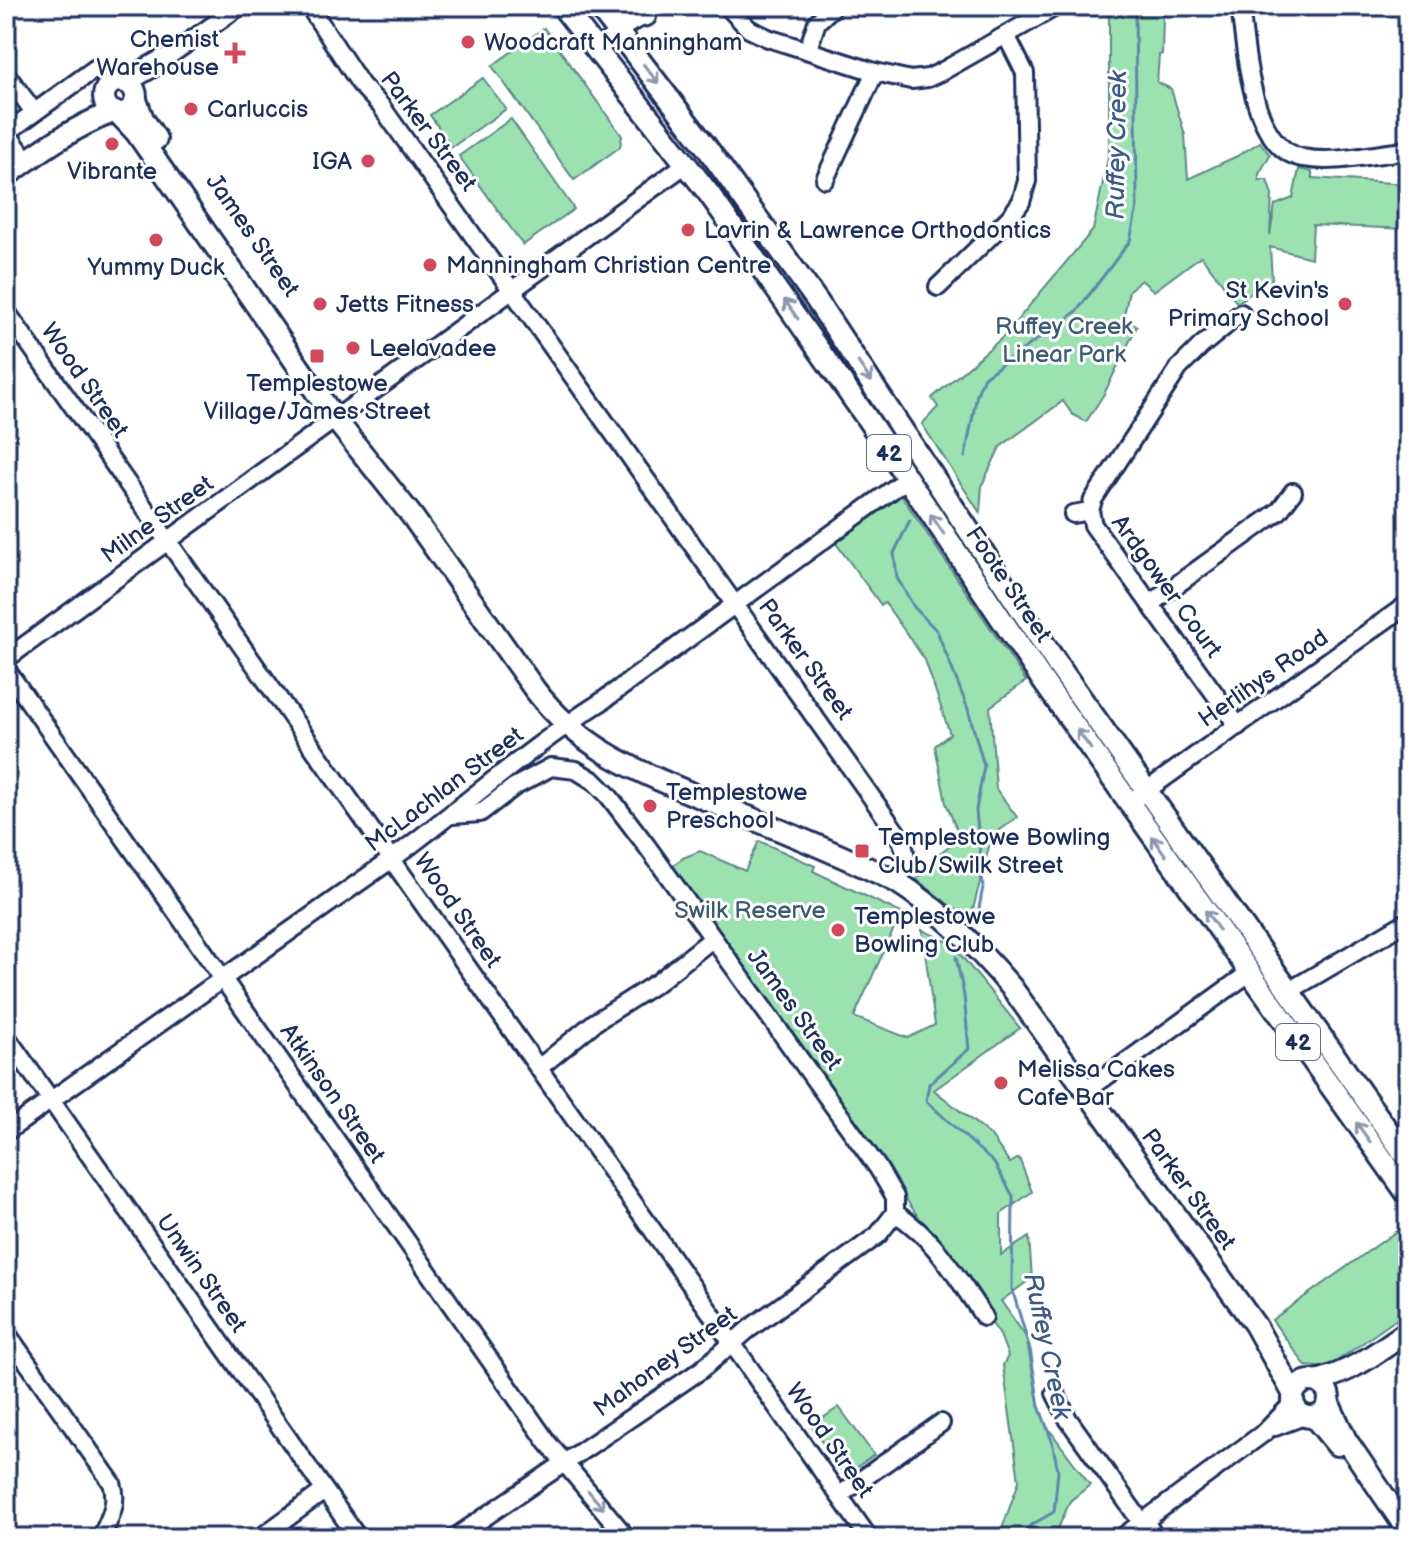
<svg xmlns="http://www.w3.org/2000/svg" width="1414" height="1544" font-family="'Balsamiq Sans',sans-serif">
  <style>
    .green { fill: #9ce2b0; stroke: #5c8887; stroke-width: 2 }
    .lines { fill: none; stroke-linecap: round; stroke-linejoin: round }
    .stream { stroke: #5e86b1; stroke-width: 3 }
    .minor-casing { stroke: #1b2f5e; stroke-width: 22 }
    .major-casing { stroke: #1b2f5e; stroke-width: 26 }
    .minor { stroke: #fff; stroke-width: 16 }
    .major { stroke: #fff; stroke-width: 20 }
    .oneway { stroke: #8d97ae }
    .poi-dot { fill: #d1495b; stroke: #fff; stroke-width: 3 }
    .labels { text-anchor: middle; stroke-width: 6; stroke-linejoin: round; paint-order: stroke }
    .shield { fill: #fff; stroke: #5f6d8e; stroke-width: 2 }
    .shield-label { font-size: 22px; font-weight: bold; fill: #1b2f5e }
    .poi-label { font-size: 24px; fill: #1b2f5e; stroke: #fff; text-anchor: start }
    .street-label { font-size: 24px; fill: #1b2f5e; stroke: #fff }
    .park-label { font-size: 24px; fill: #3b5c72; stroke: #fff }
    .water-label { font-size: 26px; font-style: italic; fill: #3c5a87; stroke: #fff }
  </style>
  <rect width="100%" height="100%" fill="#fff"/>
  <filter id="ink" filterUnits="userSpaceOnUse"><feTurbulence type="fractalNoise" baseFrequency=".0125" numOctaves="2"/><feDisplacementMap in="SourceGraphic" scale="16" xChannelSelector="R" yChannelSelector="G"/><feConvolveMatrix kernelMatrix="1 2 1 2 8 2 1 2 1" color-interpolation-filters="sRGB"/></filter>
  <g filter="url(#ink)">
    <!-- green -->
    <g class="green">
      <polygon points="1109,6 1178,6 1163,16 1162,54 1159,55 1157,82 1171,89 1185,135 1188,179 1237,156 1260,142 1270,155 1259,174 1259,180 1267,180 1272,195 1270,235 1275,205 1293,198 1299,169 1312,172 1312,178 1408,184 1408,229 1313,225 1311,258 1270,247 1272,279 1237,303 1201,256 1154,291 1141,280 1129,290 1124,316 1137,326 1104,394 1086,422 1072,414 1063,401 1000,447 982,485 980,513 922,424 938,407 932,398 1003,337 1093,230 1109,153"/>
      <polygon points="544,28 622,136 620,147 574,180 492,66"/>
      <polygon points="483,78 506,109 452,147 430,115"/>
      <polygon points="511,119 574,209 523,245 459,156"/>
      <polygon points="901,495 1026,681 990,707 996,789 1017,817 992,835 970,921 916,879 937,855 960,838 946,803 935,746 950,734 925,660 885,603 881,605 835,542"/>
      <polygon points="759,841 815,866 813,871 901,913 854,1017 908,1038 935,1025 922,930 951,943 1020,1028 934,1090 990,1135 1010,1163 1019,1158 1032,1192 1001,1214 1001,1255 1029,1237 1032,1278 1001,1301 1026,1337 1039,1406 1046,1425 1090,1485 1070,1501 1054,1538 989,1538 1003,1526 1019,1481 1003,1365 1008,1356 1000,1335 854,1124 669,868 683,858 700,851 745,871"/>
      <polygon points="1408,1223 1408,1311 1327,1368 1306,1366 1272,1320"/>
      <polygon points="839,1407 874,1455 850,1472 842,1471 811,1426"/>
    </g>
    <g class="lines">
      <!-- stream -->
      <g class="stream">
        <polyline points="965,457 977,394 984,377 1076,312 1130,241 1137,207 1135,6"/>
        <polyline points="910,520 894,553 897,578 914,607 937,631 968,709 984,766 976,810 983,887 979,908"/>
        <polyline points="956,957 964,996 969,1049 929,1084 926,1101 994,1163 1013,1196 1012,1289 1030,1349 1039,1406 1052,1441 1058,1471 1054,1512 1031,1525 1018,1538"/>
      </g>
      <!-- minor casing -->
      <g class="minor-casing">
        <g id="minor">
          <path d="M309 6 361 85 381 106 899 836C908 853 908 865 897 882"/>
          <polyline points="727,6 749,29 768,38 875,72 911,80 928,78 941,72 1057,6"/>
          <path d="M1240 6C1246 48 1250 149 1303 158 1333 164 1367 155 1397 152L1408 148"/>
          <polyline points="808,49 817,22 834,6"/>
          <path d="M597 50C611 38 629 19 647 17"/>
          <polyline points="163,60 240,6"/>
          <polyline points="6,74 34,112"/>
          <polyline points="6,133 96,68"/>
          <polyline points="7,133 27,161"/>
          <polyline points="825,179 875,72"/>
          <polyline points="938,287 1010,217 1021,202 1027,181 1025,73 1006,35"/>
          <polyline points="6,311 869,1538"/>
          <polyline points="346,411 686,164"/>
          <polyline points="1090,511 1093,500 1179,368 1201,346 1241,313"/>
          <polyline points="1073,514 1090,511 1093,525 1238,726"/>
          <polyline points="1150,604 1279,511 1293,492"/>
          <polyline points="6,659 335,419"/>
          <polyline points="6,669 548,1443 627,1538"/>
          <polyline points="1129,803 1408,604"/>
          <path d="M452 815 480 813 514 787 551 767 576 770 594 781 608 795 646 845 878 1168 895 1197V1213C935 1238 958 1279 984 1317"/>
          <polyline points="1289,991 1408,921"/>
          <polyline points="6,1036 358,1538"/>
          <polyline points="540,1067 595,1022 658,982 712,939"/>
          <polyline points="1086,1091 1249,973"/>
          <path d="M6 1132 392 859C462 808 528 748 601 702L907 479"/>
          <path d="M6 1332 112 1483C119 1504 109 1519 101 1538"/>
          <polyline points="1055,1393 1068,1419 1142,1523"/>
          <polyline points="1275,1427 1304,1416"/>
          <polyline points="840,1495 941,1423"/>
          <polyline points="1145,1520 1155,1538"/>
          <polyline points="260,1538 324,1491"/>
          <polyline points="454,1538 701,1370 749,1329 878,1235 895,1213"/>
          <polyline points="1121,1538 1265,1432 1293,1403"/>
        </g>
      </g>
      <!-- major casing -->
      <g class="major-casing">
        <g id="major">
          <polyline points="562,6 710,195 868,420 1045,684 1408,1195"/>
          <polyline points="598,6 707,148 817,301 1059,667 1408,1159"/>
          <circle cx="120" cy="97" r="16"/>
          <polyline points="125,82 163,60"/>
          <polyline points="136,100 143,119 156,139"/>
          <path d="M118 113 136 132 335 419 412 516 535 690C583 752 643 773 712 802 774 828 837 852 897 882 941 910 978 948 1012 988L1255 1325 1293 1393"/>
          <path d="M6 176C40 151 73 127 113 112"/>
          <circle cx="1311" cy="1399" r="18"/>
          <path d="M1316 1381C1351 1373 1379 1351 1408 1331"/>
          <polyline points="1329,1404 1346,1440 1408,1531"/>
          <polyline points="1314,1417 1337,1445"/>
        </g>
      </g>
      <!-- minor -->
      <use href="#minor" class="minor"/>
      <!-- major -->
      <use href="#major" class="major"/>
    </g>
    <!-- one-way arrows -->
    <defs><path id="oneway-shaft" d="M-6 0H5M1.5-3L5.5 0L1.5 3" fill="none" stroke-width="1.6" stroke-linecap="round" stroke-linejoin="round" transform="scale(2)"/></defs>
    <g class="oneway">
      <use href="#oneway-shaft" transform="translate(651 74) rotate(52)"/>
      <use href="#oneway-shaft" transform="translate(791 309) rotate(-125)"/>
      <use href="#oneway-shaft" transform="translate(865 372) rotate(56)"/>
      <use href="#oneway-shaft" transform="translate(937 524) rotate(-124)"/>
      <use href="#oneway-shaft" transform="translate(1084 739) rotate(-125)"/>
      <use href="#oneway-shaft" transform="translate(1159 846) rotate(-125)"/>
      <use href="#oneway-shaft" transform="translate(1212 920) rotate(-125)"/>
      <use href="#oneway-shaft" transform="translate(1363 1132) rotate(-126)"/>
      <use href="#oneway-shaft" transform="translate(596 1500) rotate(50)"/>
    </g>
  </g>
  <!-- markers -->
  <g class="poi-dot">
    <circle cx="468" cy="42" r="8"/>
    <path d="M231 41h8v8h8v8h-8v8h-8v-8h-8v-8h8z"/>
    <circle cx="191" cy="109" r="8"/>
    <circle cx="112" cy="144" r="8"/>
    <circle cx="368" cy="161" r="8"/>
    <circle cx="688" cy="230" r="8"/>
    <circle cx="156" cy="240" r="8"/>
    <circle cx="430" cy="265" r="8"/>
    <circle cx="320" cy="304" r="8"/>
    <circle cx="1345" cy="304" r="8"/>
    <circle cx="353" cy="348" r="8"/>
    <rect x="309" y="348" width="16" height="16" rx="4"/>
    <circle cx="650" cy="806" r="8"/>
    <rect x="854" y="843" width="16" height="16" rx="4"/>
    <circle cx="838" cy="930" r="8"/>
    <circle cx="1001" cy="1083" r="8"/>
  </g>
  <g class="labels">
    <!-- shield labels -->
    <g class="shield">
      <rect x="867" y="435" width="44" height="36" rx="6"/>
      <rect x="1276" y="1024" width="44" height="36" rx="6"/>
    </g>
    <g class="shield-label">
      <text x="889" y="461">42</text>
      <text x="1298" y="1050">42</text>
    </g>
    <!-- poi labels -->
    <g class="poi-label">
      <text x="219" y="47" text-anchor="end">Chemist<tspan x="219" dy="28">Warehouse</tspan></text>
      <text x="484" y="50">Woodcraft Manningham</text>
      <text x="207" y="117">Carluccis</text>
      <text x="352" y="169" text-anchor="end">IGA</text>
      <text x="112" y="179" text-anchor="middle">Vibrante</text>
      <text x="704" y="238">Lavrin &amp; Lawrence Orthodontics</text>
      <text x="446" y="273">Manningham Christian Centre</text>
      <text x="156" y="275" text-anchor="middle">Yummy Duck</text>
      <text x="1329" y="298" text-anchor="end">St Kevin's<tspan x="1329" dy="28">Primary School</tspan></text>
      <text x="336" y="312">Jetts Fitness</text>
      <text x="369" y="356">Leelavadee</text>
      <text x="317" y="391" text-anchor="middle">Templestowe<tspan x="317" dy="28">Village/James Street</tspan></text>
      <text x="666" y="800">Templestowe<tspan x="666" dy="28">Preschool</tspan></text>
      <text x="878" y="845">Templestowe Bowling<tspan x="878" dy="28">Club/Swilk Street</tspan></text>
      <text x="854" y="924">Templestowe<tspan x="854" dy="28">Bowling Club</tspan></text>
      <text x="1017" y="1077">Melissa Cakes<tspan x="1017" dy="28">Cafe Bar</tspan></text>
    </g>
    <!-- street labels -->
    <g class="street-label">
      <text transform="translate(429 131) rotate(53)" y="8">Parker Street</text>
      <text transform="translate(253 235) rotate(55)" y="8">James Street</text>
      <text transform="translate(85 380) rotate(55)" y="8">Wood Street</text>
      <text transform="translate(157 519) rotate(-36)" y="8">Milne Street</text>
      <text transform="translate(1009 584) rotate(56)" y="8">Foote Street</text>
      <text transform="translate(1167 586) rotate(54)" y="8">Ardgower Court</text>
      <text transform="translate(806 659) rotate(54)" y="8">Parker Street</text>
      <text transform="translate(1263 678) rotate(-35)" y="8">Herlihys Road</text>
      <text transform="translate(444 789) rotate(-37)" y="8">McLachlan Street</text>
      <text transform="translate(458 910) rotate(55)" y="8">Wood Street</text>
      <text transform="translate(795 1009) rotate(54)" y="8">James Street</text>
      <text transform="translate(333 1093) rotate(55)" y="8">Atkinson Street</text>
      <text transform="translate(1189 1189) rotate(54)" y="8">Parker Street</text>
      <text transform="translate(202 1273) rotate(55)" y="8">Unwin Street</text>
      <text transform="translate(665 1361) rotate(-36)" y="8">Mahoney Street</text>
      <text transform="translate(830 1440) rotate(55)" y="8">Wood Street</text>
    </g>
    <!-- park labels -->
    <g class="park-label">
      <text x="1064" y="334">Ruffey Creek<tspan x="1064" dy="28">Linear Park</tspan></text>
      <text x="750" y="918">Swilk Reserve</text>
    </g>
    <!-- water labels -->
    <g class="water-label">
      <text transform="translate(1116 145) rotate(-89)" y="9">Ruffey Creek</text>
      <text transform="translate(1048 1346) rotate(78)" y="9">Ruffey Creek</text>
    </g>
  </g>
  <!-- margin -->
  <rect width="1414" height="1544" fill="none" stroke="#fff" stroke-width="32"/>
  <rect x="16" y="16" width="1382" height="1512" fill="none" stroke="#1b2f5e" stroke-width="3" filter="url(#ink)"/>
</svg>
